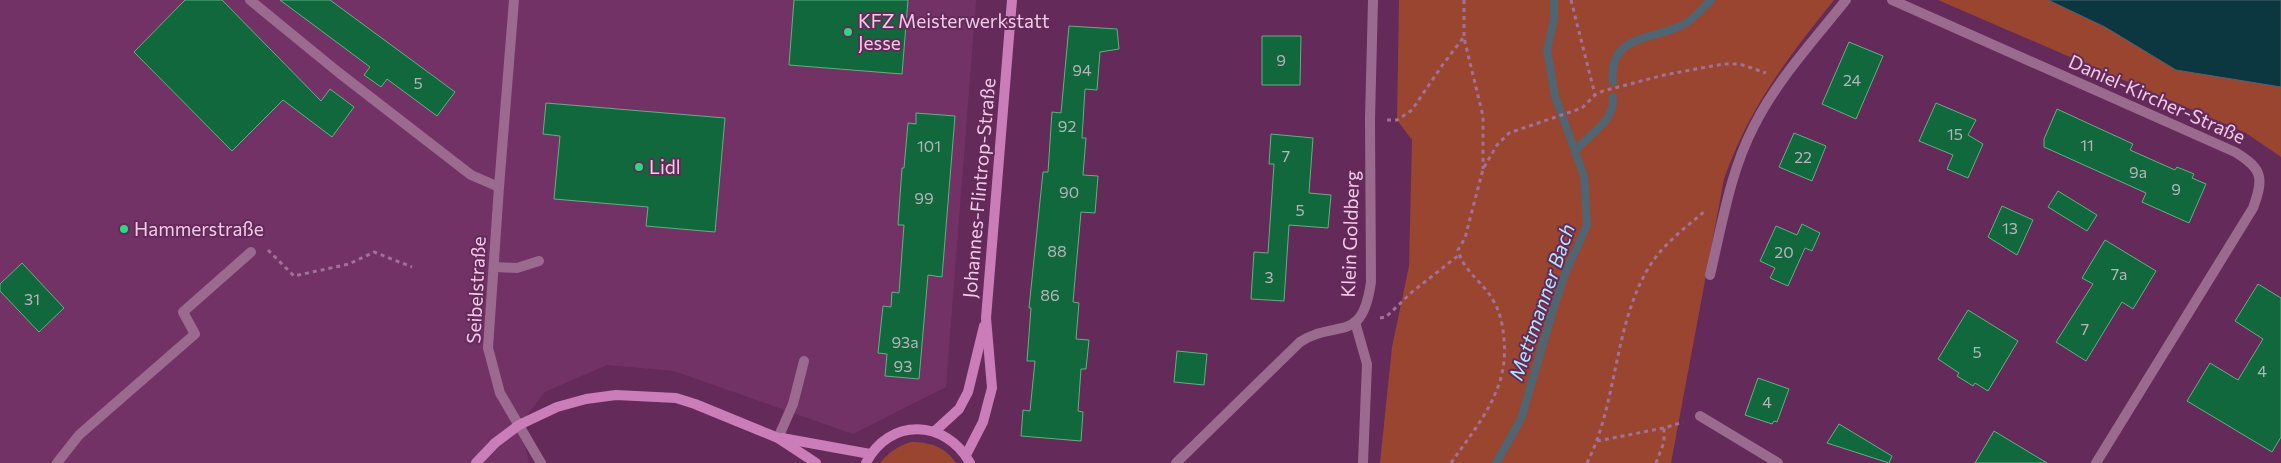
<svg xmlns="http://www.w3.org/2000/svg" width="2281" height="463" font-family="Commissioner,sans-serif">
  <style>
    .built { fill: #733266 }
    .green { fill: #9a4530 }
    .water { fill: #0c3740; stroke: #506472 }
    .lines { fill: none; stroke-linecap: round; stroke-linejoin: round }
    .stream { stroke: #506472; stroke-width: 8 }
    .building { fill: #11683d; stroke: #62b080 }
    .path { stroke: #a27197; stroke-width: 3; stroke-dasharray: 4 4; stroke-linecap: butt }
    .service { stroke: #9b6a8f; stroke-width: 10 }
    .minor { stroke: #9b6a8f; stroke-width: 10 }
    .secondary { stroke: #ca7db9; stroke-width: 10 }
    .poi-dot { fill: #2dd883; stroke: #642a59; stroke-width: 2 }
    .labels { text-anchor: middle; stroke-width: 4; stroke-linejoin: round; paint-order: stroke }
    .number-label { font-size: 16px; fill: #b8b3bc }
    .poi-label { font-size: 19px; fill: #f0cce7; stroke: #642a59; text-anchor: start }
    .street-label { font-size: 19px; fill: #f0cce7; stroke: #642a59 }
    .water-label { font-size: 20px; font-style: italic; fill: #afe7f5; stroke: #642a59 }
  </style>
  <rect width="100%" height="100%" fill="#642a59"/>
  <!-- built -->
  <polygon class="built" points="0,0 976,0 946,387 853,434 674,371 607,365 545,392 520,424 529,463 0,463"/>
  <!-- green -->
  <g class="green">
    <path d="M1399 0H1834C1787 59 1749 107 1724 179L1671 463H1380L1392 347 1409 266 1412 140 1397 120Z"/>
    <polygon points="1938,0 2048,0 2105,27 2176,70 2281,87 2281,157 2246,133"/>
    <path d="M911 442C930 442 945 447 956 463H880C889 452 898 446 911 442Z"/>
  </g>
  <!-- water -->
  <polygon class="water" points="2048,0 2281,0 2281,87 2176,70 2105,27"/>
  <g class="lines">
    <!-- stream -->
    <g class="stream">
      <path d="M1613 82C1608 36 1648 40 1678 27 1691 22 1701 10 1711 0"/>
      <path d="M1575 152C1587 134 1615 123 1613 97"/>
      <polyline points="1496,463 1521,419 1553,310 1565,274 1587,225 1584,176 1555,96 1547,50 1554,19 1554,0"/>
    </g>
  </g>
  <!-- building -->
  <g class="building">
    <polygon points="185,0 222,0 321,101 330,89 354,107 332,137 283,100 232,151 134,52"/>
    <polygon points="280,0 330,0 455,92 437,116 387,79 381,87 364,75 370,67"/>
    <polygon points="794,0 908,0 902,74 789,65"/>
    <polygon points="1069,26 1117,29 1119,49 1100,52 1097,90 1085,89 1082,138 1086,138 1083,175 1098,176 1095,213 1081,212 1073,302 1079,303 1076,339 1089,340 1086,369 1081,369 1078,411 1083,412 1081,441 1021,436 1023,410 1030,411 1035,361 1027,361 1031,308 1029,308 1043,172 1048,172 1052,112 1061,113"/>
    <polygon points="1262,36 1301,36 1300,85 1262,85"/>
    <polygon points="1849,42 1883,56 1856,119 1822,104"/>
    <polygon points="546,103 725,118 715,232 646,226 648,207 554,199 560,136 543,134"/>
    <polygon points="1936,103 1976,120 1968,135 1983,144 1968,178 1947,169 1953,155 1919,141"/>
    <polygon points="2057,109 2133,144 2130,150 2175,170 2177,167 2194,174 2192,178 2206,184 2189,223 2142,202 2146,193 2044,147 2044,139"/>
    <polygon points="916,113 955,116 942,277 928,275 919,379 885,376 887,354 878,353 883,306 891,307 892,292 899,293 904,225 898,225 902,168 904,168 908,123 916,124"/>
    <polygon points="1794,133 1826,146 1812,181 1779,167"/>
    <polygon points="1271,134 1313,138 1309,193 1331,195 1328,228 1289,225 1284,301 1251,299 1254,252 1268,253 1274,164 1269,164"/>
    <polygon points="2058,191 2097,215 2087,231 2048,207"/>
    <polygon points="2002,206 2033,220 2017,255 1988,237"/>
    <polygon points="1802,224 1820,233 1812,251 1805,248 1788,286 1770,278 1775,268 1760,261 1776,226 1797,235"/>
    <polygon points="2105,240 2156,271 2133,309 2122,302 2086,361 2056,342 2093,284 2082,278"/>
    <polygon points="22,263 64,308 39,332 0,291 0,284"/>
    <polygon points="2258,284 2281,298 2281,437 2272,452 2187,401 2210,363 2238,380 2263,339 2235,321"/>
    <polygon points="1968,310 2018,341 1988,391 1975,383 1973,386 1957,376 1959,373 1938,359"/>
    <polygon points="1177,351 1207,354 1204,385 1174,382"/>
    <polygon points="1758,378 1789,389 1777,422 1774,421 1772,424 1745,415"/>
    <polygon points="1839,424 1892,456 1889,463 1827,443"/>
    <polygon points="1994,431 2047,463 1975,463"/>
  </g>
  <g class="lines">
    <!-- path -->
    <g class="path">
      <polyline points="1464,0 1464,38 1483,116 1483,169"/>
      <polyline points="1571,0 1595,95"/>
      <polyline points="1387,120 1397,120 1412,110 1441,67 1463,38"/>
      <polyline points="268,250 294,276 349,264 374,252 412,267"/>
      <polyline points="1380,318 1386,317 1412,292 1459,255"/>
      <polyline points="1597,441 1664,428 1683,422"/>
      <path d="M1451 463C1478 424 1509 390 1504 340 1503 325 1500 312 1493 300 1483 282 1463 271 1458 250L1465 238 1483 169 1497 145 1509 133 1582 108 1595 95 1603 91 1664 75 1723 64H1740L1766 73"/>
      <path d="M1587 463C1618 402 1613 327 1649 267 1663 244 1685 228 1705 211"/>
      <polyline points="1656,463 1664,442 1664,428"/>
    </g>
    <!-- service -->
    <g class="service">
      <polyline points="250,0 338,72 471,175 499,187"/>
      <polyline points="494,267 517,268 539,261"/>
      <polyline points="778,438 793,404 804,361"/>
    </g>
    <!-- minor -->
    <g class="minor">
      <polyline points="514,0 499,187 488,348 500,393 541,463"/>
      <path d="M1892 0 2235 152C2263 169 2264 178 2253 208L2096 463"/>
      <path d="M1710 275C1722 225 1730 172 1754 126 1777 80 1814 40 1846 0"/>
      <polyline points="1355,322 1367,364 1363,463"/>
      <polyline points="1700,416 1778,463"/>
      <polyline points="57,463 79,435 195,334 183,312 251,252"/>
      <path d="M1176 463 1300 342C1337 318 1362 346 1371 282L1370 119 1373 0"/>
    </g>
    <!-- secondary -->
    <g class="secondary">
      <polyline points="935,431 959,409 968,392 984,326"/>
      <polyline points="782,438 870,454"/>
      <polyline points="966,455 983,422 992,388 986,318 1012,0"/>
      <polyline points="476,463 495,443 519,425 557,407 586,399 616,395 676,398 695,404 778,438 816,463"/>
      <path d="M866 463C889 417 946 419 970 463"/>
    </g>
  </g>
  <!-- markers -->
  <g class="poi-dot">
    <circle cx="848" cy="32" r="5"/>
    <circle cx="639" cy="167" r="5"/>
    <circle cx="124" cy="229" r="5"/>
  </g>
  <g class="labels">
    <!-- number labels -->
    <g class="number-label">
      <text x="1281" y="66">9</text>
      <text x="1082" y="76">94</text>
      <text x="1852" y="86">24</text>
      <text x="418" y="89">5</text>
      <text x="1067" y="132">92</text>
      <text x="1955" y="140">15</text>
      <text x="2087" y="151">11</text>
      <text x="929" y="152">101</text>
      <text x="1286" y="162">7</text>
      <text x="1803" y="163">22</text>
      <text x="2138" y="178">9a</text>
      <text x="2176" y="195">9</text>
      <text x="1069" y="198">90</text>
      <text x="924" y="204">99</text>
      <text x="1300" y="216">5</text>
      <text x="2010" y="234">13</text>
      <text x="1057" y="257">88</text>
      <text x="1784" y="258">20</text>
      <text x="2119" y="280">7a</text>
      <text x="1269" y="283">3</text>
      <text x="1050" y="301">86</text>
      <text x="32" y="305">31</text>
      <text x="2085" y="335">7</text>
      <text x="905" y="348">93a</text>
      <text x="1977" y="358">5</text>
      <text x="903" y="372">93</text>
      <text x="2262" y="377">4</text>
      <text x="1767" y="408">4</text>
    </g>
    <!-- poi labels -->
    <g class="poi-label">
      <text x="858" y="28">KFZ Meisterwerkstatt<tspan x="858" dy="22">Jesse</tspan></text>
      <text x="649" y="174">Lidl</text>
      <text x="134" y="236">Hammerstraße</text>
    </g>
    <!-- street labels -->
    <g class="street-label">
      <text transform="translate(2157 99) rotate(24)" y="7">Daniel-Kircher-Straße</text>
      <text transform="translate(979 188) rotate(-85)" y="7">Johannes-Flintrop-Straße</text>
      <text transform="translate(1350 234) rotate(-88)" y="7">Klein Goldberg</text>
      <text transform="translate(476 290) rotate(-87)" y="7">Seibelstraße</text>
    </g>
    <!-- water labels -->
    <g class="water-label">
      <text transform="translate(1542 302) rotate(-71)" y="7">Mettmanner Bach</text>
    </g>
  </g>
</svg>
